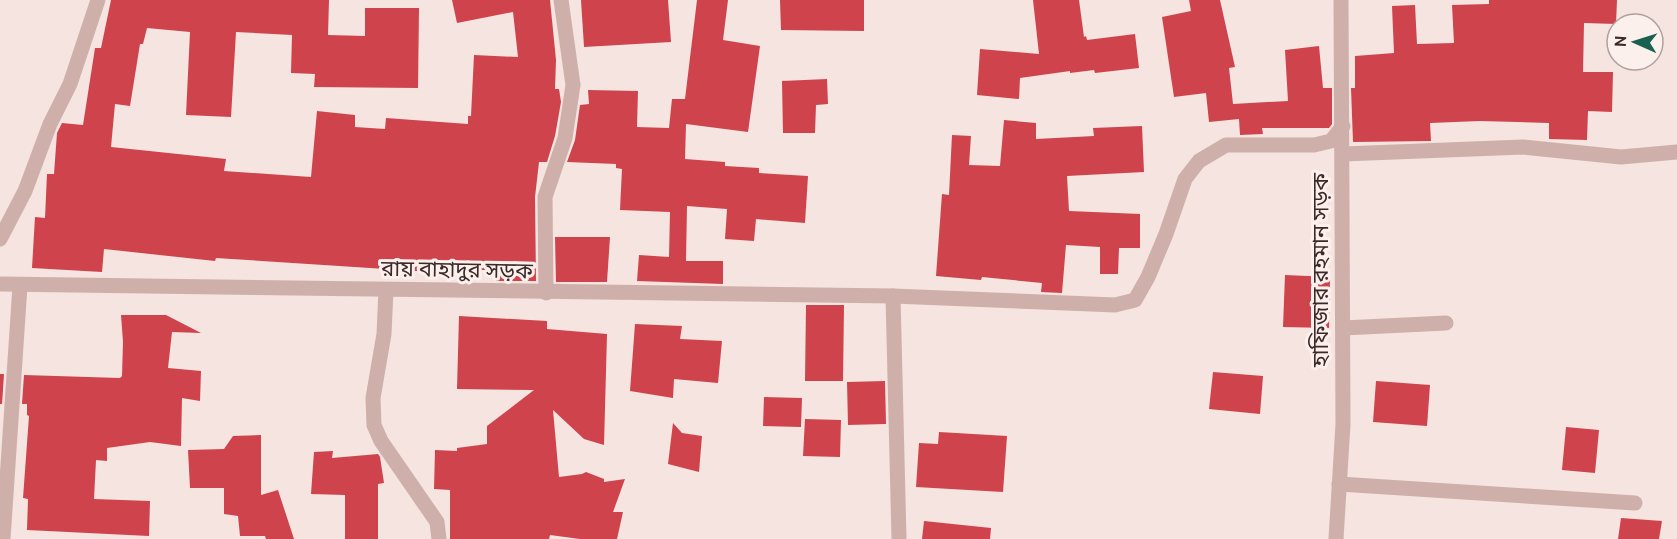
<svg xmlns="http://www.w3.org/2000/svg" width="1677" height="539" font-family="Cabin,'Noto Sans Bengali',sans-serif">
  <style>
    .building { fill: #cf434c }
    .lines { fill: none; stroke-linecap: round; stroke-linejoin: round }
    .minor { stroke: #cfafaa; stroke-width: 15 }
    .labels { text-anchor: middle; stroke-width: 6; stroke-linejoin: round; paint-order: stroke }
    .street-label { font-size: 22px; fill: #3c2a2a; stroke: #fcf0ed }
  </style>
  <rect width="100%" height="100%" fill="#f5e4df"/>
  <!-- building -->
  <g class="building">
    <polygon points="111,0 329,0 328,35 365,36 365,8 419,8 418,88 314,87 315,74 291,73 292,35 236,32 231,117 186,115 190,32 147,28 143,44 140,44 130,106 115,104 111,147 226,159 224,171 311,177 317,111 355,115 355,127 385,129 386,118 468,124 468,116 471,116 474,55 518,57 513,12 457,23 452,0 550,0 556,60 555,89 559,89 561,102 555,136 547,162 539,162 535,197 536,281 496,281 496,271 432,266 432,272 216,258 215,261 104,249 102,272 32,268 35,217 45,218 47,174 54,174 57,133 62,123 83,125 95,48 101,48"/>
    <polygon points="581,0 668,0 671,42 584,47"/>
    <polygon points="697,0 728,0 723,40 760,46 748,132 686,124 685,159 725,162 725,166 759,168 759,173 808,176 805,223 756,219 754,241 725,239 727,209 687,206 686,261 723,261 723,284 637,281 639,255 669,257 670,212 620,210 622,169 616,168 616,164 567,162 575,140 580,105 589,104 588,90 638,91 637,127 669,128 672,99 685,99"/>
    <polygon points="780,0 864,0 864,31 781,30"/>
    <polygon points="1033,0 1079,0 1084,37 1086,36 1087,40 1135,34 1139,68 1095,73 1094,70 1070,73 1070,71 1020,78 1019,99 977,95 980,49 1039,54"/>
    <polygon points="1189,0 1220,0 1235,67 1229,68 1233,104 1288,101 1285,50 1319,46 1323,88 1332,88 1332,124 1329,128 1262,128 1263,134 1240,135 1239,119 1209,122 1206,93 1174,97 1162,17 1191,11"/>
    <polygon points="1489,0 1617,0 1616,24 1584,23 1583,72 1613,72 1612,112 1588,111 1587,140 1549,139 1549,123 1480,121 1430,123 1431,141 1353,142 1351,88 1355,88 1355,56 1394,53 1392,6 1415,5 1417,44 1454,43 1452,5 1489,4"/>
    <polygon points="827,79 828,104 816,105 815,133 783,133 782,81"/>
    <polygon points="1004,120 1036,123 1036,139 1094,136 1093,128 1142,126 1144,172 1067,176 1069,211 1140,214 1140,248 1119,248 1118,274 1100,274 1100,247 1066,245 1062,293 1041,292 1042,283 982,277 981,280 936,276 942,194 949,195 952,135 971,136 969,165 1000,166"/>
    <polygon points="555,237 610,237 607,282 556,282"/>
    <polygon points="1285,275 1330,277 1329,328 1283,327"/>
    <polygon points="806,305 844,305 843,381 805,381"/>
    <polygon points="121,315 166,315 201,333 172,332 168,368 201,371 200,401 182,398 181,446 150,442 107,448 107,461 96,460 94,499 150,501 149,536 27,530 28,499 23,498 29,416 27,415 27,404 22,404 24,375 120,378 122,376 123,342"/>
    <polygon points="459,316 547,321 547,329 607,334 604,445 584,439 553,410 559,477 582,474 586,472 604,479 604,482 625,479 613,512 623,512 617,539 580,539 550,535 549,539 450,539 450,490 434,489 435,450 457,451 457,448 487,444 487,426 534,390 457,389"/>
    <polygon points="635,324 682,326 680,339 722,341 718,383 674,379 673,398 630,391"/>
    <polygon points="1213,372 1263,376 1260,414 1209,409"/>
    <polygon points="0,374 4,374 2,404 0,404"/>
    <polygon points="885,381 886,424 848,425 847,382"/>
    <polygon points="1376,381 1430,385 1427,426 1373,422"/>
    <polygon points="764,397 802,398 801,427 763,426"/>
    <polygon points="805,419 841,420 840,457 803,456"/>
    <polygon points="673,423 682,433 702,436 699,472 668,464"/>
    <polygon points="1566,427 1599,430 1595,473 1562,470"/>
    <polygon points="939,432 1007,436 1003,492 916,487 919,443 938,444"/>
    <polygon points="261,435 261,495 278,490 294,539 266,539 265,536 240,536 238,516 224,514 224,488 190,488 188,450 224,449 233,436"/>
    <polygon points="333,451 332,458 378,454 380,457 384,483 378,484 378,539 345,539 345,495 311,494 314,452"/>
    <polygon points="1621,518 1662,521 1659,539 1618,539"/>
    <polygon points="924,521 991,528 990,539 922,539"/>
  </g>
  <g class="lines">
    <!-- minor -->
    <g class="minor">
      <polyline points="1343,154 1523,147 1621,157 1677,152"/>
      <polyline points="0,239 25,191 50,124 70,84 98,0"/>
      <polyline points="0,284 893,296 1115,305 1135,300 1148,277 1166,234 1185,179 1199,161 1226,145 1314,145 1331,141 1343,126"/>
      <polyline points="386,290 384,334 373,398 374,425 381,441 437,522 439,539"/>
      <polyline points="546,293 545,197 565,138 573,85 561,0"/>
      <polyline points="893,296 899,539"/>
      <polyline points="1343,328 1446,323"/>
      <polyline points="1339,484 1635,503"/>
      <polyline points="3,539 20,286"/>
      <polyline points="1336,539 1343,424 1341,0"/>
    </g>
  </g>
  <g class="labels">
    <!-- street labels -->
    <g class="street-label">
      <text transform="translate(457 269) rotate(1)" y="8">রায় বাহাদুর সড়ক</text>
      <text transform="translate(1320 270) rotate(-90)" y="8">হাফিজার রহমান সড়ক</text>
    </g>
  </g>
  <!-- north arrow -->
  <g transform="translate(1635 42) rotate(273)"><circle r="28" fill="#fcf0ed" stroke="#afa19f" stroke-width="1.5"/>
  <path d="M0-4.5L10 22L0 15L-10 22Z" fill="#1b6151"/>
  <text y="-9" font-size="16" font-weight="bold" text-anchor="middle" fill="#3c2a2a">N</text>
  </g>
</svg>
